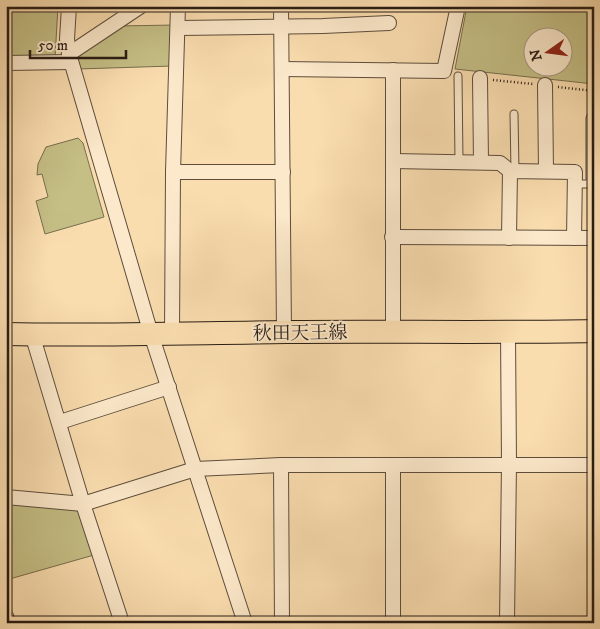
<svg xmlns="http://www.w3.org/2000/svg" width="600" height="629" font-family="'IM FELL DW Pica','Noto Serif JP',serif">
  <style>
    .green { fill: #c5bf86; stroke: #776e4e; fill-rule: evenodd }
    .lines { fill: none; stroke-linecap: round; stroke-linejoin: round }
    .lane-casing { stroke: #5d4d3c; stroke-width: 9 }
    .street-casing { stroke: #5d4d3c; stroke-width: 16 }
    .primary-casing { stroke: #291d15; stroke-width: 24 }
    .path { stroke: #291d15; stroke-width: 2.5; stroke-dasharray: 1 2.5; stroke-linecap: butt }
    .lane { stroke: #fce9cb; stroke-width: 7 }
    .street { stroke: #fce9cb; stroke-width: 14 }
    .primary { stroke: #faddaf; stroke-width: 22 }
    .labels { text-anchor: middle; stroke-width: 4; stroke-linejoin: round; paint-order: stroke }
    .street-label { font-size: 19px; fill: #291d15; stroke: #fce9cb }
  </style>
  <rect width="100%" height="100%" fill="#faddaf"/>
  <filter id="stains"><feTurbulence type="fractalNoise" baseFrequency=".004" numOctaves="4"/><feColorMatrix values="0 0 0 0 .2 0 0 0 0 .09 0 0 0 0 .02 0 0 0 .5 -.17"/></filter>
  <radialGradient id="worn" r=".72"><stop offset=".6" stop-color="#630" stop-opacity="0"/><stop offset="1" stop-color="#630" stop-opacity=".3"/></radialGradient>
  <!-- green -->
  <g class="green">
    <polygon points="6,6 58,6 55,58 6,58"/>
    <path d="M467 6H594V84L455 69ZM532 38H562V68H532Z"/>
    <polygon points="175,25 173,66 77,69 73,53 116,26"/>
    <polygon points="78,138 83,143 104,217 45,234 36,201 48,197 42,174 37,175 38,164 46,147"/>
    <polygon points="6,504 73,508 82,512 94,555 6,580"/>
  </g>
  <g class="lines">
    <!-- lane casing -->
    <g class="lane-casing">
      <g id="lane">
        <polyline points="458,76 459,162"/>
        <polyline points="514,114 515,171"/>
        <polyline points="575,184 590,184 590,118"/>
      </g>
    </g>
    <!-- street casing -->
    <g class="street-casing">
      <g id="street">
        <polyline points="69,6 67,39 69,54 151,334 245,623"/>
        <polyline points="281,6 284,332"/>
        <polyline points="179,28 323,26 389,23"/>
        <polyline points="69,54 141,6"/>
        <polyline points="6,63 71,62"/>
        <polyline points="282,69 444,71 458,6"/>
        <polyline points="393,70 393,332"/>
        <polyline points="480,78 481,162"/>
        <polyline points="545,85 546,171"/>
        <polyline points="393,161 500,163 510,171"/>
        <polyline points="173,172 283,172"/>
        <polyline points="392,237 594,238"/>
        <polyline points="509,238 510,171 575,172 574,238"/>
        <polyline points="32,334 83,504 122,623"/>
        <polyline points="172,334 173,172 178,6"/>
        <polyline points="60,422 169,387"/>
        <polyline points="281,465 282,623"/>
        <polyline points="393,465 393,623"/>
        <polyline points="6,497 83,504 195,469 281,465 594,465"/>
        <polyline points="6,616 8,623"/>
        <polyline points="507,623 509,464 508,333"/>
      </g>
    </g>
    <!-- primary casing -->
    <g class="primary-casing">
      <path id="primary" d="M6 334C100 336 193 333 287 332 389 331 491 333 594 331"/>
    </g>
    <!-- path -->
    <g class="path">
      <polyline points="493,80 533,84"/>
      <polyline points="558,87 594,91"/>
    </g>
    <!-- lane -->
    <use href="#lane" class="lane"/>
    <!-- street -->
    <use href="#street" class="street"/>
    <!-- primary -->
    <use href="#primary" class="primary"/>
  </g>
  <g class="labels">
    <!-- street labels -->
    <g class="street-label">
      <text transform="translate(300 332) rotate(-1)" y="7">秋田天王線</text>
    </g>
  </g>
  <!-- margin -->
  <rect width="600" height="629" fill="none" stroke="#faddaf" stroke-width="25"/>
  <rect x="8" y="8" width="585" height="614" fill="none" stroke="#291d15" stroke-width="2.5"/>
  <rect x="12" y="12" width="575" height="604" fill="none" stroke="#291d15"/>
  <!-- north arrow -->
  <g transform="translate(548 52) rotate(256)"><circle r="24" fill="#fce9cb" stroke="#a89782"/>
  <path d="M0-4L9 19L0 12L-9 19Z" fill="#8f2418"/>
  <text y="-8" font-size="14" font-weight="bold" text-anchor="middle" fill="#291d15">N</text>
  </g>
  <!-- scale -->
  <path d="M30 50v8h96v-8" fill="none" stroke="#291d15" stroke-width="2.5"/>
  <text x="38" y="50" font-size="15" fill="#291d15" stroke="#fce9cb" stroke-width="4" paint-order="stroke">50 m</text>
  <rect width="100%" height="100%" filter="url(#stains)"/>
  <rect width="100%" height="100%" fill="url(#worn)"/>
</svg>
